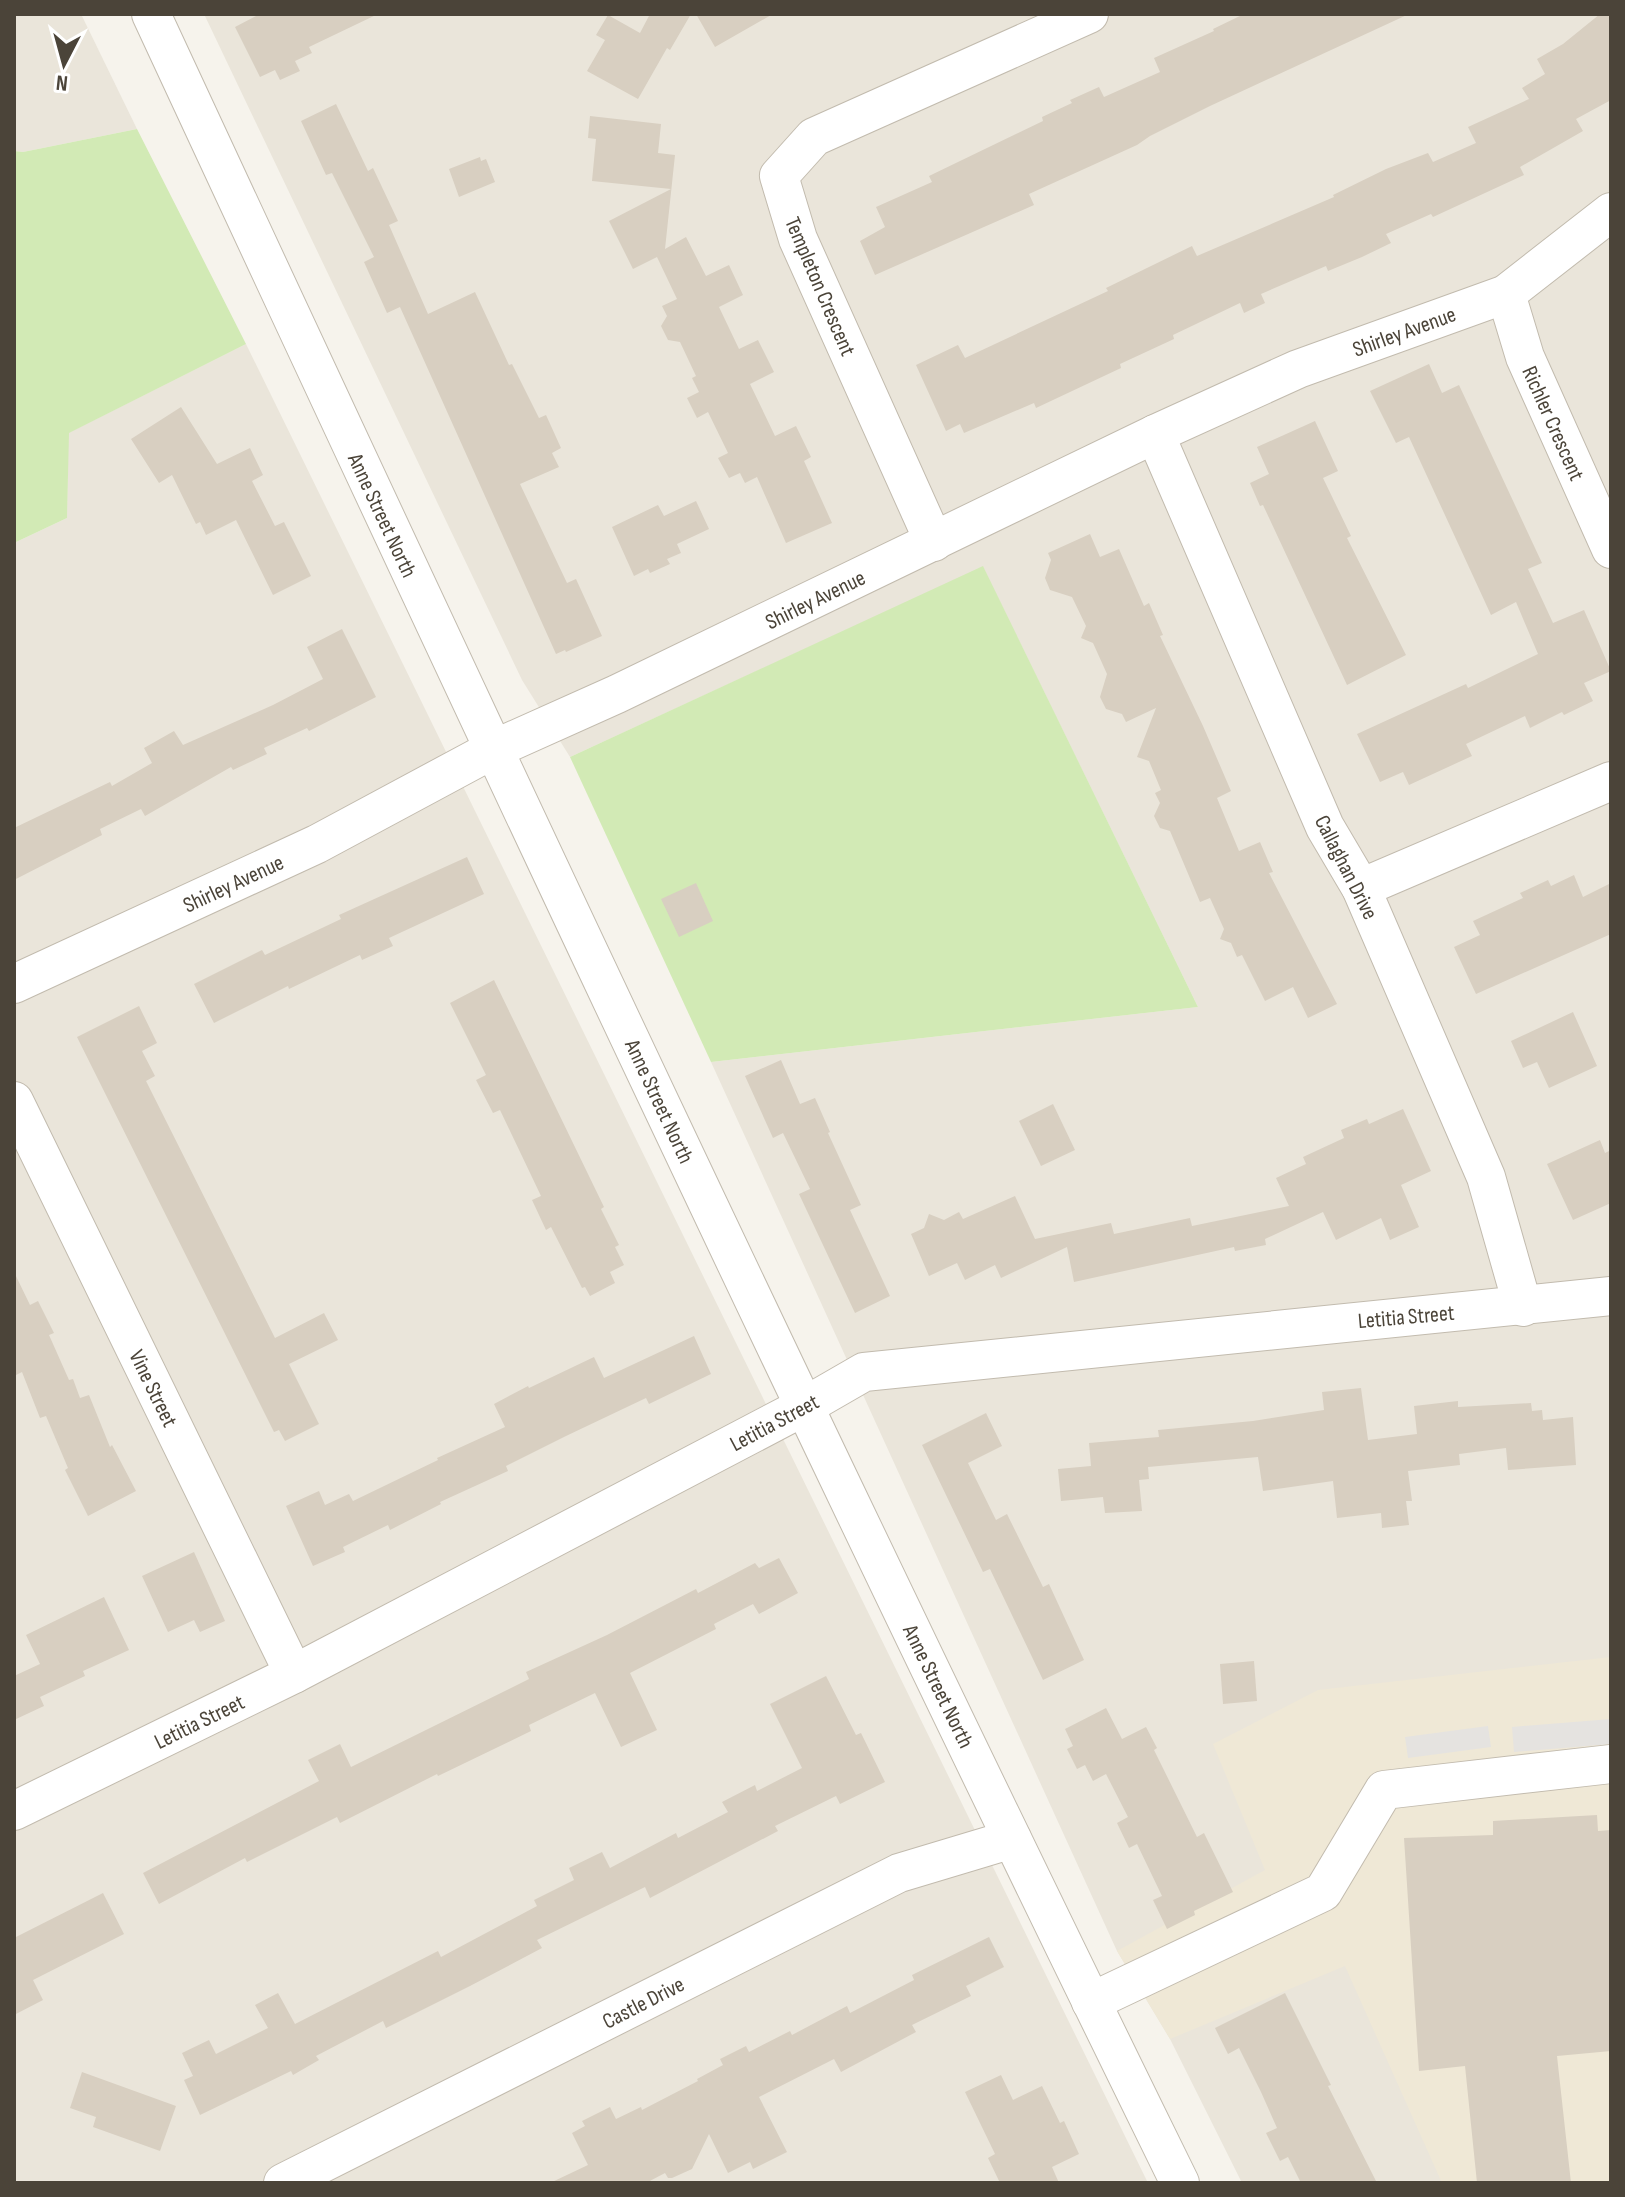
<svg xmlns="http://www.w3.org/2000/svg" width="1625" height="2197" font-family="'Sofia Sans Condensed',sans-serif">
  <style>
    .residential { fill: #eae5da }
    .education { fill: #efe8d6 }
    .green { fill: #d2eab5 }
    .parking { fill: #e5e3e0 }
    .building { fill: #d8cfc1 }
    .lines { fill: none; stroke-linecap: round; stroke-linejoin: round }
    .minor-casing { stroke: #c2bbae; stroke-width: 40 }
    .minor { stroke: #fff; stroke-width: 38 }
    .labels { text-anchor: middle; stroke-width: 8; stroke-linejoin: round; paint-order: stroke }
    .street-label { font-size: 22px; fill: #4b4439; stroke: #fff }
  </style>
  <rect width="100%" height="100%" fill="#f6f3ec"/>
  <!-- residential -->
  <g class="residential">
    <polygon points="14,14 81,14 137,129 23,152 14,151"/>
    <polygon points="204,14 1611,14 1611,2183 1242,2183 1170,2039 1117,1951 711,1062 1198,1007 983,567 570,757 522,680"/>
    <polygon points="246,344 1148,2183 14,2183 14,543 67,518 68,433"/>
  </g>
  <!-- education -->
  <polygon class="education" points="1611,1657 1611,2183 1442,2183 1345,1966 1170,2039 1117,1951 1265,1870 1213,1744 1318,1690"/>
  <!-- green -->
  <g class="green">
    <polygon points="137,129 246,344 69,433 67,518 14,543 14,151 23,152"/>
    <polygon points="983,566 1198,1007 711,1062 570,757"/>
  </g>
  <!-- parking -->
  <g class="parking">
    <polygon points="1611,1719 1611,1744 1514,1752 1512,1727"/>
    <polygon points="1488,1726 1491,1747 1408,1758 1405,1737"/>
  </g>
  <!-- building -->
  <g class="building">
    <polygon points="260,14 378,14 309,47 312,53 295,61 300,71 280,80 275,70 260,77 235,27"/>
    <polygon points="650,14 691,14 670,50 667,48 638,99 587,71 605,40 596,35 608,15 640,33"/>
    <polygon points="696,14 773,14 715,47"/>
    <polygon points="1244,14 1409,14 1210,106 1150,136 1137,145 1029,194 1034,205 875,275 860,241 885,227 876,207 932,182 929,176 1043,121 1042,117 1072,103 1070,100 1099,87 1104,97 1160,72 1154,58 1214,31 1213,29"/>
    <polygon points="1600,14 1611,14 1611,100 1576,119 1583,131 1520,167 1524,175 1433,217 1431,214 1386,234 1391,243 1362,257 1328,271 1326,266 1261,294 1265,303 1244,313 1240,303 1173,335 1174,339 1120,364 1121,368 1036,408 1034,403 964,433 960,424 946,431 916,365 958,345 965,358 1108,291 1106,288 1192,246 1197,256 1334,197 1333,195 1386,169 1428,153 1433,162 1476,143 1468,127 1529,99 1522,88 1545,74 1537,59 1563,44"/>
    <polygon points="336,104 368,171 373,168 398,221 389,225 428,314 475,292 509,365 512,364 539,418 546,415 561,448 552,453 559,467 520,484 567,583 576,579 602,636 566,652 565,650 556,654 400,307 387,313 364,262 374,257 332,173 326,175 301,121"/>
    <polygon points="590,116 661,124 658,153 675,155 665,249 686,237 706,276 729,265 743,295 719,307 739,349 758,340 774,372 750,384 775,436 796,426 811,457 804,461 832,523 786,543 757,477 745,483 740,473 729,478 718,458 728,453 708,412 697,418 687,398 699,392 692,378 696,376 680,342 668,340 661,326 667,316 662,306 677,299 657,257 633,269 609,221 671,189 592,181 596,139 588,138"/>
    <polygon points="480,157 481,161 486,159 495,182 459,197 449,169"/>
    <polygon points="1429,364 1442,393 1459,385 1542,563 1528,569 1553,623 1584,610 1611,671 1584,683 1593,701 1564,715 1562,712 1530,728 1525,716 1466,744 1472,756 1409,785 1403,772 1380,782 1357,734 1466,684 1468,688 1538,654 1516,602 1491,615 1409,437 1396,443 1370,391"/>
    <polygon points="181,407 217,464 250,448 263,475 252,481 275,526 284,522 311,576 273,595 236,520 206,535 200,522 196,524 172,475 159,483 131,439"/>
    <polygon points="1315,421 1338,471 1323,478 1351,536 1347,538 1406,655 1347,685 1263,505 1260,506 1250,483 1269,474 1257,447"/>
    <polygon points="696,501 709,529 677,544 681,553 667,559 670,564 650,573 648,569 634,576 612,527 658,505 664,516"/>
    <polygon points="1090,534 1100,557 1119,549 1144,606 1149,603 1163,635 1160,636 1203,726 1231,791 1217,798 1239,851 1260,842 1273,872 1269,873 1337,1004 1308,1018 1293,987 1265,1001 1242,955 1237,957 1231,943 1220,939 1224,929 1210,898 1200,902 1170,831 1160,828 1154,816 1160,803 1155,793 1161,790 1149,761 1137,757 1156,708 1126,722 1122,714 1106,709 1100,697 1107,674 1093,643 1081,638 1086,626 1072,597 1050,590 1045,578 1051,560 1048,553"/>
    <polygon points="342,629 376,697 309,731 307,728 264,748 267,754 233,770 231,767 145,816 141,809 100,829 102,835 14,880 14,828 110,782 112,786 152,763 144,748 174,731 183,745 273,705 323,679 307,647"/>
    <polygon points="467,857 484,894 389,938 393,946 362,960 360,955 289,989 288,986 214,1023 194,984 262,950 265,955 341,919 339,915"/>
    <polygon points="1574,875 1583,897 1611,883 1611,934 1476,994 1454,947 1480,935 1473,921 1523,898 1520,893 1548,880 1551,886"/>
    <polygon points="696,883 713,921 679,937 661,899"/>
    <polygon points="494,980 604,1207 601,1209 619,1245 615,1247 624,1265 610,1272 615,1283 590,1296 585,1287 582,1288 551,1227 546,1230 532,1200 541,1196 500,1110 493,1113 476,1080 486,1075 450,1003"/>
    <polygon points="139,1006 157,1043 142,1051 155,1076 146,1081 275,1338 324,1313 338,1340 289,1364 319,1424 285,1441 279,1430 274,1432 77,1037"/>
    <polygon points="1573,1012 1597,1066 1549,1088 1537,1062 1523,1068 1511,1041"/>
    <polygon points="781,1060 800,1104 815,1098 830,1132 828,1133 861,1205 850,1210 890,1296 855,1313 799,1194 810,1189 783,1133 773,1138 745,1076"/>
    <polygon points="1053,1104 1075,1150 1041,1166 1019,1121"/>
    <polygon points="1403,1109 1431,1171 1401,1185 1419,1227 1390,1240 1381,1218 1336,1240 1323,1212 1265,1239 1266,1245 1235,1251 1234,1247 1074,1282 1067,1247 1001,1278 995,1265 965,1280 957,1263 929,1276 911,1234 924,1228 929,1214 944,1220 959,1212 963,1219 1015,1196 1035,1239 1111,1223 1114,1234 1190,1218 1192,1226 1289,1206 1276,1178 1306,1164 1303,1157 1344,1138 1341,1130 1367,1119 1369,1124"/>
    <polygon points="1600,1140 1605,1153 1611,1150 1611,1203 1573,1220 1547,1164"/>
    <polygon points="14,1272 30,1305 38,1301 54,1333 49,1335 69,1380 73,1379 80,1398 89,1395 110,1447 112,1445 136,1491 88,1516 65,1470 68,1468 46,1416 40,1418 22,1372 14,1376"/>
    <polygon points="694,1336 711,1374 649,1404 646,1398 566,1436 506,1466 508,1471 440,1502 441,1504 390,1530 388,1525 343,1547 345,1552 313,1566 286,1506 319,1491 325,1505 349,1494 353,1501 438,1460 437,1458 505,1427 494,1404 528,1386 529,1388 594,1357 604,1378"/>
    <polygon points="1361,1388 1368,1440 1417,1434 1414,1406 1458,1401 1458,1407 1531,1403 1532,1411 1542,1410 1543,1420 1573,1417 1576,1465 1508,1470 1506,1448 1459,1454 1460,1465 1408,1471 1412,1501 1406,1501 1409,1525 1382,1528 1381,1513 1337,1518 1333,1481 1263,1491 1258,1457 1148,1467 1149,1479 1139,1480 1142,1511 1105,1513 1103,1497 1061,1501 1058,1469 1091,1466 1089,1443 1159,1437 1158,1430 1253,1421 1324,1410 1322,1392"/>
    <polygon points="986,1413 1002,1446 968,1463 996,1520 1007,1514 1043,1587 1049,1584 1084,1660 1043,1680 990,1569 983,1572 922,1445"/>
    <polygon points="194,1552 225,1621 200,1632 194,1620 168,1632 142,1576"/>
    <polygon points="779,1558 798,1593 759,1614 753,1604 714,1624 716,1629 630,1673 657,1730 621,1747 595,1693 529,1725 531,1731 438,1776 437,1774 340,1823 337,1817 247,1862 245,1858 159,1904 143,1873 319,1781 308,1760 340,1744 351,1767 529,1679 526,1672 607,1635 696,1589 698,1593 755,1563 759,1568"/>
    <polygon points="104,1597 129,1650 83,1671 85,1676 40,1697 44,1706 14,1720 14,1676 40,1664 26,1635"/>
    <polygon points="1254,1661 1257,1701 1223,1704 1220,1664"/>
    <polygon points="826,1676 856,1735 861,1733 885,1782 840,1804 836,1796 775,1826 778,1831 650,1898 645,1887 537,1940 542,1948 470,1986 386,2028 383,2021 316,2056 319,2060 293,2075 291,2071 200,2115 184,2080 193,2076 182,2053 209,2040 216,2054 268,2028 255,2005 278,1993 295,2024 438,1951 441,1957 537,1906 534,1900 574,1880 569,1868 602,1852 610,1868 676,1833 678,1838 728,1812 722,1802 755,1785 757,1791 802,1768 770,1704"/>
    <polygon points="1106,1708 1122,1739 1146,1727 1157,1748 1154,1750 1197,1837 1204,1833 1233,1892 1194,1911 1195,1915 1167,1929 1153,1900 1162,1896 1137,1844 1129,1848 1117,1823 1128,1817 1106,1774 1093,1781 1085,1765 1077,1769 1067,1749 1073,1746 1065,1729"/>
    <polygon points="1597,1815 1598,1831 1611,1830 1611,2051 1557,2056 1571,2183 1477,2183 1465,2066 1419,2071 1404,1838 1493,1835 1493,1821"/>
    <polygon points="103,1893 124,1934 33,1980 43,2000 14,2015 14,1938"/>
    <polygon points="989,1937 1004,1967 966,1986 971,1996 912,2025 916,2032 841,2072 834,2059 759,2097 787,2152 753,2169 750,2162 728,2173 709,2134 692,2169 672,2178 668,2178 665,2173 646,2183 550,2183 588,2165 572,2133 585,2126 582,2121 610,2107 616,2119 641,2107 642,2110 698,2081 697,2079 723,2065 720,2059 746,2046 749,2052 790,2031 792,2035 847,2006 850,2013 914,1980 912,1975"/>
    <polygon points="1285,1993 1331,2085 1328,2086 1377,2183 1301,2183 1288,2157 1280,2161 1266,2133 1277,2128 1261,2092 1239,2048 1228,2054 1215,2028"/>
    <polygon points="82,2072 176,2106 160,2151 93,2127 96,2117 70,2108"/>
    <polygon points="1001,2075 1013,2100 1042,2086 1060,2123 1064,2121 1079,2154 1052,2167 1059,2183 1000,2183 988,2158 995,2154 965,2092"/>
  </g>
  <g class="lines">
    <!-- minor casing -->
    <g class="minor-casing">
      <g id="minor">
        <path d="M151 14C488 740 827 1465 1180 2183"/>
        <polyline points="1506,294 1525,357 1611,549"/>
        <polyline points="1155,434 1325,827 1361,888 1486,1177 1523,1307"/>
        <polyline points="934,542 798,239 779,176 814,137 1089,14"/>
        <polyline points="1361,888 1611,781"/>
        <polyline points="14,984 317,844 492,750 617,694 1155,434 1298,369 1506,294 1611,212"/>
        <polyline points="14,1101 294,1674"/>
        <polyline points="14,1811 294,1674 805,1406 864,1372 1611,1296"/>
        <polyline points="1091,2002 1323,1892 1384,1790 1611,1764"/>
        <polyline points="283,2183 899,1873 1012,1839"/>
      </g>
    </g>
    <!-- minor -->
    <use href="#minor" class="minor"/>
  </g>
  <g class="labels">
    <!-- street labels -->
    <g class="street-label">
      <text transform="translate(821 286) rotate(67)" y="8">Templeton Crescent</text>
      <text transform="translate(1404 331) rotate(-20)" y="8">Shirley Avenue</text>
      <text transform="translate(1554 423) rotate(66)" y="8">Richler Crescent</text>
      <text transform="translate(383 515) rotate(65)" y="8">Anne Street North</text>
      <text transform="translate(815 599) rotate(-26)" y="8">Shirley Avenue</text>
      <text transform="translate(1347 867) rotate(63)" y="8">Callaghan Drive</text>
      <text transform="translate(233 883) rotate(-25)" y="8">Shirley Avenue</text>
      <text transform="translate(660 1101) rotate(65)" y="8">Anne Street North</text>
      <text transform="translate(1406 1316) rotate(-5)" y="8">Letitia Street</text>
      <text transform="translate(154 1388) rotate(64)" y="8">Vine Street</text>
      <text transform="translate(774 1422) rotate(-28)" y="8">Letitia Street</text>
      <text transform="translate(939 1686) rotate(64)" y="8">Anne Street North</text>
      <text transform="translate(199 1721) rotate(-26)" y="8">Letitia Street</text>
      <text transform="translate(643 2002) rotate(-27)" y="8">Castle Drive</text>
    </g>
  </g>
  <!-- border -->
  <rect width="1625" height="2197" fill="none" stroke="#4b4439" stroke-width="32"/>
  <!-- north arrow -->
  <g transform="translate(64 64) rotate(186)" stroke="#ffffff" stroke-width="6" paint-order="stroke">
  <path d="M0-6L14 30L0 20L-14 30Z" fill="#4b4439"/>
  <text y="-12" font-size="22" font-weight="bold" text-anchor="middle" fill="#4b4439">N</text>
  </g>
</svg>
